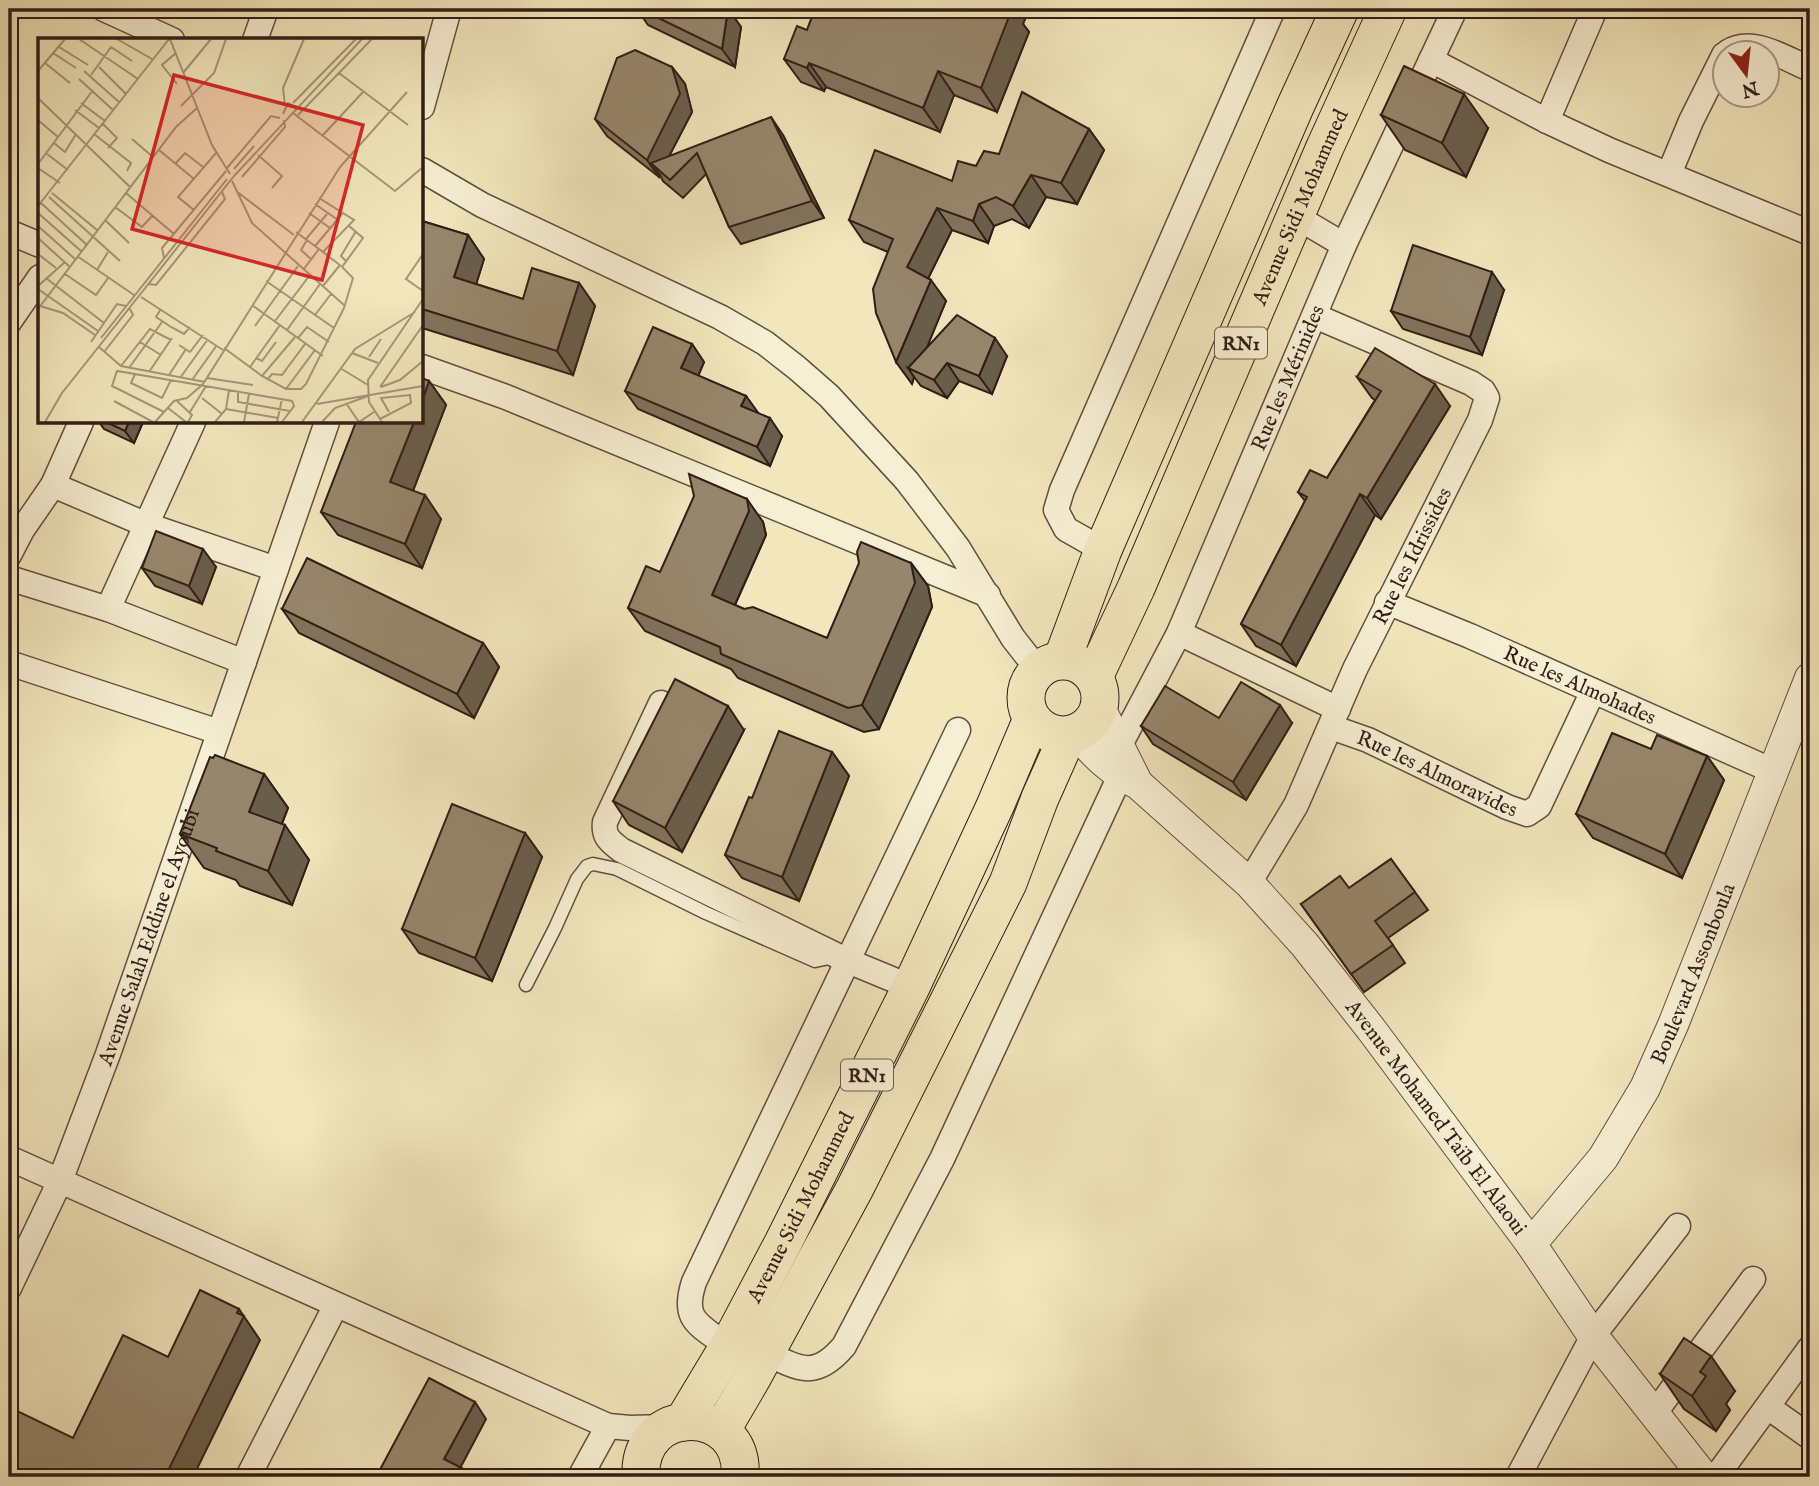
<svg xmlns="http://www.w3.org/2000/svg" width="1819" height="1486" font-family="'IM FELL English',serif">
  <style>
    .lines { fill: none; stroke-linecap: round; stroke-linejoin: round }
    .service-casing { stroke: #624f3e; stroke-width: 15 }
    .minor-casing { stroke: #624f3e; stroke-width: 27 }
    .tertiary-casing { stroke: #624f3e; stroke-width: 32 }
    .primary-casing { stroke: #321d14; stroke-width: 39 }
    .service { stroke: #f7efd3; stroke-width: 12 }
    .minor { stroke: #f7efd3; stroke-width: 24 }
    .tertiary { stroke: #f7efd3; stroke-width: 30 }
    .primary { stroke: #f2e6bc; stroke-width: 37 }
    .wall { fill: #81735c; stroke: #321d14; stroke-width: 2 }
    .shaded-wall { fill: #695e4b; stroke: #321d14; stroke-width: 2 }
    .building { fill: #96866b; stroke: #321d14; stroke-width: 2 }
    .labels { text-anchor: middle; stroke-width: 5; stroke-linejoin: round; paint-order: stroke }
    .shield { fill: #f7efd3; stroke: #6d5c4d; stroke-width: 2 }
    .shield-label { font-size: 19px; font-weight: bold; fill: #321d14 }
    .street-label { font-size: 21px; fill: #321d14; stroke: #f7efd3 }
    .inset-road { fill: none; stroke: #a59679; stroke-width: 2 }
    .view { fill: #d62828; fill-opacity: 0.15; stroke: #d62828; stroke-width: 3.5 }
    .inset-edge { fill: none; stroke: #321d14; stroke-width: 3.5 }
  </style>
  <rect width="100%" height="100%" fill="#f2e6bc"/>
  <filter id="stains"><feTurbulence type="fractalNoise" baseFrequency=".00286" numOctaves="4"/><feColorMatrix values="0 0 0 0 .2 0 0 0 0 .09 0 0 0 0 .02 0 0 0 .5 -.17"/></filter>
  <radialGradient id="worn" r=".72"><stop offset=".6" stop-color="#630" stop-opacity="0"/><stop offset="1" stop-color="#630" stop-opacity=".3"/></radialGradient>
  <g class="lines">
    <!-- service casing -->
    <g class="service-casing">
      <polyline id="service" points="526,985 555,928 577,879 587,866 593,864 617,869 706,913 815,961 834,957"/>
    </g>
    <!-- minor casing -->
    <g class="minor-casing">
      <g id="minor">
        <polyline points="104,9 172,40"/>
        <polyline points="255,40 266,9"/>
        <path d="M1728 52C1752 36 1786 59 1810 69"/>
        <polyline points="1431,60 1547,121 1609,150 1810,233"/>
        <polyline points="422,107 449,9"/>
        <polyline points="1547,121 1595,9"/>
        <polyline points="422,170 482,205 720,317 765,343 797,368 829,396 907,481 958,548 1013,638 1038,670"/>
        <polyline points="1669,174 1691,121 1724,55"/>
        <polyline points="1295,216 1344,245"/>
        <polyline points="9,232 40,245"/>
        <polyline points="9,322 40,277"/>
        <polyline points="422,367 506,397 988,595"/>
        <polyline points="53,485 147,525 276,569"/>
        <polyline points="1103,550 1066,529 1056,510 1062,490 1273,9"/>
        <polyline points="9,555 22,530 53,485 81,422"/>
        <polyline points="9,578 108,609 244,662"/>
        <path id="s1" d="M1387 602 1470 636 1773 771"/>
        <polyline points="108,609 193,422"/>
        <polyline points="1179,633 1338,709"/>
        <polyline points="9,663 219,732"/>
        <path d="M661 703 605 822C603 837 610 841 621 850L848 961 911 987"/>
        <path id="s2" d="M1331 727 1368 740 1507 807 1527 814 1539 806 1593 691"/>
        <path id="s3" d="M1120 745 1179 633 1344 245 1455 9"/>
        <path id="s4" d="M1249 883 1296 805 1355 669 1480 420 1487 398 1483 391 1471 383 1315 316"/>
        <polyline points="9,1158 608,1426 630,1428 666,1427"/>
        <path id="s5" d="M9 1288 60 1181 108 1054 327 422"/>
        <path d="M728 1347C700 1324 681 1322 694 1282L958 730"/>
        <path d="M765 1352C800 1370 816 1379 844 1346L942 1159 1120 776"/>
        <polyline points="1768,1407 1810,1437"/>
        <polyline points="1654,1414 1753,1279"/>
        <polyline points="248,1477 336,1305"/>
        <polyline points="580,1477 608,1426"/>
        <polyline points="1518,1477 1593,1336 1678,1226"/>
        <polyline points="1716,1477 1810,1348"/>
      </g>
    </g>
    <!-- tertiary casing -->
    <g class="tertiary-casing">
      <g id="tertiary">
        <polyline points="1099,706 1138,784"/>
        <path id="s6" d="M1076 733C1095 755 1111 772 1138 784L1249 883 1305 945 1371 1029 1531 1244 1593 1336 1704 1477"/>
        <path id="s7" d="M1531 1244 1603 1158 1645 1088 1673 1025 1810 678"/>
      </g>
    </g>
    <!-- primary casing -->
    <g class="primary-casing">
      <g id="primary">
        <polyline points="1062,660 1103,550 1295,107 1340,9"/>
        <circle cx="1063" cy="698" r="37"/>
        <path id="s8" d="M1094 677 1136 588 1325 147 1388 9"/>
        <path id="s9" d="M683 1422 728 1347 783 1243 911 987 995 806 1032 719"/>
        <polyline points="721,1431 752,1378 855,1188 1008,883 1040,798 1068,735"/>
        <path d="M641 1477C637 1402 746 1404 740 1477"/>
      </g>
    </g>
    <!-- service -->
    <use href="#service" class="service"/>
    <!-- minor -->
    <use href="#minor" class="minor"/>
    <!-- tertiary -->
    <use href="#tertiary" class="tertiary"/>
    <!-- primary -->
    <use href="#primary" class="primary"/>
  </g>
  <!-- wall -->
  <g class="wall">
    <polygon points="637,9 728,9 741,27 735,67 648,25"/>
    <polygon points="815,9 1029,9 1023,24 1029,32 997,112 954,95 940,132 826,87 824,91 801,82 784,59 807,30"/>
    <polygon points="672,67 685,84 692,112 669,156 783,135 824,218 741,244 729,227 706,174 683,198 663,181 660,175 659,177 607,136 595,119"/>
    <polygon points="1381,115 1488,128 1466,177 1405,150"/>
    <polygon points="1089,129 1104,150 1077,204 1046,197 1029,228 1012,219 994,226 988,243 952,230 928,278 946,301 926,348 1007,356 992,394 959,381 947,398 921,386 914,377 912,384 888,252 864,242 849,220 952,181 999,154"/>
    <polygon points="422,221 468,235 484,259 476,284 523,299 579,283 595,306 573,375 422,328"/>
    <polygon points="1504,290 1482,355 1403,329 1391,311"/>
    <polygon points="692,344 704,362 698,376 746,396 758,413 782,436 770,466 638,409 625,391"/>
    <polygon points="1357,377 1450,406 1381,519 1375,515 1296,666 1256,646 1241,624 1305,501 1298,492 1327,478 1375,400 1372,398"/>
    <polygon points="429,381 446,405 413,491 441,519 422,568 338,535 321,512"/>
    <polygon points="99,422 143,422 134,443 104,429"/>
    <polygon points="763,522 766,535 735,605 744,609 827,638 911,563 928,586 932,607 879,729 864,732 738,678 731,669 645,631 628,608 660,572"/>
    <polygon points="216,567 202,604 155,586 142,568"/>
    <polygon points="282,609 483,643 499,667 474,718 299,633"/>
    <polygon points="1219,718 1292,723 1246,800 1153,744 1141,726"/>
    <polygon points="744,730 682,852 629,825 613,801"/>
    <polygon points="832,752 849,776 799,901 742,878 725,855 752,798"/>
    <polygon points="1707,756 1724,780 1682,878 1593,838 1576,814"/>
    <polygon points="264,774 288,808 282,824 309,860 292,905 240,886 236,880 204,868 180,834"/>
    <polygon points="525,833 542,857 492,981 419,953 402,929"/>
    <polygon points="1391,859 1428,910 1388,938 1405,963 1364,992 1301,904 1349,888"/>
    <polygon points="1660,1374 1735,1391 1726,1404 1730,1410 1716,1431 1684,1409"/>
  </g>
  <!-- shaded-wall -->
  <g class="shaded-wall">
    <polygon points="728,9 741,27 735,67 722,49"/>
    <polygon points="1006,9 1029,9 1023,24 1029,32 997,112 981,88"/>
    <polygon points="809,63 826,87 824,91 807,68"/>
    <polygon points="672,67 685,84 692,112 661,172 651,163 660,175 659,177 647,160"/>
    <polygon points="938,71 954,95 940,132 923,108"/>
    <polygon points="1464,94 1488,128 1466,177 1442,143"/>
    <polygon points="771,117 783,135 824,218 812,201"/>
    <polygon points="1089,129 1104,150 1077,204 1061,183"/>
    <polygon points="1031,175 1046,197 1029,228 1013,206"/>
    <polygon points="979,204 994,226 988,243 973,221"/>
    <polygon points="937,208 952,230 923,289 907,267"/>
    <polygon points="468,235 484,259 471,301 454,277"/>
    <polygon points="1492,272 1504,290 1482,355 1470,337"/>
    <polygon points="931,280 946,301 917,372 908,368 914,377 912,384 896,362"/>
    <polygon points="579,283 595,306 573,375 557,351"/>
    <polygon points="995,338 1007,356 992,394 979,376"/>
    <polygon points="692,344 704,362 694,386 681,368"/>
    <polygon points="947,363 959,381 947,398 934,380"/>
    <polygon points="429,381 446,405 407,506 390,482 414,422 422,422 422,401"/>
    <polygon points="1435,384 1450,406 1381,519 1367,498"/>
    <polygon points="746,396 759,414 741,406"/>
    <polygon points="770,418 782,436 770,466 757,447"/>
    <polygon points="129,422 143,422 134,443 125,431"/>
    <polygon points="1360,494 1375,515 1296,666 1281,645"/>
    <polygon points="425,495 441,519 422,568 405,544"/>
    <polygon points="747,499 763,522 766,535 729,618 712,595"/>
    <polygon points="203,549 216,567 202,604 189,586"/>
    <polygon points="911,563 928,586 932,607 879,729 862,705"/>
    <polygon points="483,643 499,667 474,718 457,694"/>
    <polygon points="1280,705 1292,723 1246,800 1233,782"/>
    <polygon points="728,706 744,730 682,852 665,828"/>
    <polygon points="832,752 849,776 799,901 782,877"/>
    <polygon points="1707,756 1724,780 1682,878 1665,854"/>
    <polygon points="264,774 288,808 273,846 249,812"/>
    <polygon points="285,825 309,860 292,905 268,871"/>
    <polygon points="525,833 542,857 492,981 475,958"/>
    <polygon points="239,1309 260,1340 193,1477 165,1477"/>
    <polygon points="1711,1356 1735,1391 1726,1404 1730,1410 1716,1431 1692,1396 1700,1372"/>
    <polygon points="475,1402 486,1419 456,1476 444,1459"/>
  </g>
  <!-- building -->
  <g class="building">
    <polygon points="640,9 728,9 722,49"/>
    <polygon points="815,9 1012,9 981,88 938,71 923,108 809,63 807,68 784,59 797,26 807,30"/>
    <polygon points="635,50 672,67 680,94 647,160 595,119 617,58"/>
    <polygon points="1404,66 1464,94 1442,143 1381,115"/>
    <polygon points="1022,92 1089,129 1061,183 1031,175 1013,206 996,197 979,204 973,221 937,208 907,267 931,280 896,362 876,313 873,289 893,239 849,220 875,150 952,181 958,161 976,166 984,151 999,154"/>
    <polygon points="771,117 812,201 729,227 697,153 670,180 651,163"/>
    <polygon points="422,221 468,235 454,277 523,299 532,268 579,283 557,351 422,309"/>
    <polygon points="1413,245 1492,272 1470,337 1391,311"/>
    <polygon points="957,315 995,338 979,376 947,363 934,380 908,368"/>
    <polygon points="653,327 692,344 681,368 746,396 741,406 770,418 757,447 625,391"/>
    <polygon points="1375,348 1435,384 1367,498 1360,494 1281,645 1241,624 1307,497 1298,492 1310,470 1327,478 1381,391 1357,377"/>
    <polygon points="422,378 429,381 422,401"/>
    <polygon points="106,422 129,422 125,431"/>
    <polygon points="356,422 414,422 390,482 425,495 405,544 321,512"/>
    <polygon points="689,474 747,499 749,511 712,595 744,609 753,607 827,638 859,563 857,552 861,542 911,563 915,583 862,705 848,708 721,654 720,647 628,608 646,566 660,572 694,496"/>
    <polygon points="156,531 203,549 189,586 142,568"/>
    <polygon points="307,558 483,643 457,694 282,609"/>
    <polygon points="675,679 728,706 665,828 613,801"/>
    <polygon points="1241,682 1280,705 1233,782 1141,726 1165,686 1219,718"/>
    <polygon points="779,731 832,752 782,877 725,855 749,797 752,798"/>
    <polygon points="1612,733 1651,749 1657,735 1707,756 1665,854 1576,814"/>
    <polygon points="215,755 264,774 249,812 285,825 268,871 216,851 217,848 180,834 210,757 213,758"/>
    <polygon points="452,804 525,833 475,958 402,929"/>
    <polygon points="1391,859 1415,892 1375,921 1393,945 1351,974 1301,904 1340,876 1349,888"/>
    <polygon points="200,1290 239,1309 237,1313 244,1316 165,1477 9,1477 9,1407 73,1438 123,1335 168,1357"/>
    <polygon points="1684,1338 1711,1356 1700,1372 1706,1376 1692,1396 1660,1374"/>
    <polygon points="429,1378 475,1402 444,1459 479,1477 376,1477"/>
  </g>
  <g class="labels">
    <!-- shield labels -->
    <g class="shield">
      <rect x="1215" y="327.5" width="52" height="31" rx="5"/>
      <rect x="841" y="1059.5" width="52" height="31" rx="5"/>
    </g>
    <g class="shield-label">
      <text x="1241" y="350">RN1</text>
      <text x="867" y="1082">RN1</text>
    </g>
    <!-- street labels -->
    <g class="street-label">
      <text dy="7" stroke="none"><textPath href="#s8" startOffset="513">Avenue Sidi Mohammed</textPath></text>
      <text dy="7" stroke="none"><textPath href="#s3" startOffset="404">Rue les Mérinides</textPath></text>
      <text dy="7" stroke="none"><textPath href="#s4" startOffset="366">Rue les Idrissides</textPath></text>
      <text dy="7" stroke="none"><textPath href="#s1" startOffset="210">Rue les Almohades</textPath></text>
      <text dy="7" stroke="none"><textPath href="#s2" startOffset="116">Rue les Almoravides</textPath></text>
      <text dy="7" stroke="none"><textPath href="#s5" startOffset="378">Avenue Salah Eddine el Ayoubi</textPath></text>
      <text dy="7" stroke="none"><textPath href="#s7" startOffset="318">Boulevard Assonboula</textPath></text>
      <text dy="7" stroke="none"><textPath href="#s6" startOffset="530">Avenue Mohamed Taïb El Alaoui</textPath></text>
      <text dy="7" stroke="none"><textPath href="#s9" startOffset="245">Avenue Sidi Mohammed</textPath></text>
    </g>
  </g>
  <!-- overview -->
  <g transform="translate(38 38)">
    <rect width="385" height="385" fill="#f2e6bc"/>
    <path class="inset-road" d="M41 1 100 41M79 1 114 21M132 1 174 107 192 136M21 9 50 27M15 15 38 30M138 15 124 27 139 46M7 25 32 45M61 29 88 56M0 33 27 1M46 33 81 64M145 35 173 1M301 35 370 87M53 37 73 9 94 23M41 41 75 72M0 60 92 149M43 65 67 83M255 65 318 1M143 68 176 35 188 1M247 68 245 50 266 1M37 72 61 90M255 75 357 153 385 129M245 76 250 65 258 69M260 77 334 1M0 82 20 99M65 86 79 100 70 110M56 96 93 125 89 133M285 97 325 54M94 101 115 119M16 105 27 114 38 96M121 112 156 141M9 116 30 132M220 117 244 138 234 150M0 126 55 52M137 126 147 115 165 129M0 130 22 145M189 130 233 78 242 80M196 131 216 108M196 138 324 1M204 139 247 89 246 82M194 143 214 185 306 267M198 153 256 197M14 155 59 192M88 155 136 196M11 159 82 223M3 165 49 207M277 166 300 182M0 168 131 1M77 169 104 189 115 177M156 172 140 159 178 115M0 175 43 213M271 175 292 190M67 182 91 205M0 188 37 221M258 194 285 214 316 182 281 160M0 200 32 229M268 201 289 176M269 202 263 212 273 221M277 208 305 175M285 214 303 228M0 216 18 230M385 216 368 241 385 253M39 218 96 257M126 220 124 210 188 133M308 223 303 218 318 193M59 232 70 214M265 232 281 211M27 236 58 257 70 240M8 240 66 285M228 243 296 290M111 246 118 247 187 161 184 154M0 248 27 224M285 248 302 227M0 251 60 293M103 259 185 312M214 267 285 318M2 268 25 275 57 297M0 271 138 89 159 70M123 271 118 279 133 289 146 296 152 289M277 277 293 256M237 283 272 237M217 288 260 228M249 292 282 246M257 299 224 338 248 351H263L268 346 306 270 315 240 304 229 325 200 310 187M63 300 189 141M260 300 269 289 291 304M53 304 79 266 88 268M102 304 123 317M141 307 152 314 165 297M61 309 83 328 167 344M186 310 224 338M66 314 95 277 92 271M314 315 340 325M331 319 343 301M218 320 224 323 238 304M83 328 112 291 133 302M212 329 242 287M91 330 124 284M302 330 330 347M111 334 134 300M97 336 93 345 124 360 133 342M131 337 148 311M142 340 170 301M169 340 215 347M154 342 179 307M229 342 234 336 244 337 267 306M342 349 385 287M343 349 362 342 385 323M248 351 277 312M200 354V364L252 373M164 360 184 376M138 362 154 377 150 384M76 363 115 384M308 365 321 384 336 374M279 366 385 348M130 370 148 384M188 371 240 380M126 374 74 348 79 333 254 363 256 368 244 384M152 374 168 348M342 381 373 365 372 357 343 360 351 374M7 384 24 355 196 138M117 384 136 363 149 360 165 346 302 129 369 54M177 384 188 371 191 352M206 384 211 356M239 384 244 361M264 384 317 311 377 274M284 384 297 370 330 358M344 384 331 364 330 342 385 261"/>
    <path class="view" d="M136 37 325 87 284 242 94 191Z"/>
    <rect width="385" height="385" class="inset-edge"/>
  </g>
  <!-- margin -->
  <rect width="1819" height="1486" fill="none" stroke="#f2e6bc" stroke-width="35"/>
  <rect x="10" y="10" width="1798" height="1465" fill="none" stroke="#321d14" stroke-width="3.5"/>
  <rect x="18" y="18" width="1784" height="1451" fill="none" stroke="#321d14" stroke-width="2"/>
  <!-- north arrow -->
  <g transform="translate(1746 74) rotate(165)"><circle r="33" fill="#f7efd3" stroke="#a89b87" stroke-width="2"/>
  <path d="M0-5L12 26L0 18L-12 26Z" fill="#8f2418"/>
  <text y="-10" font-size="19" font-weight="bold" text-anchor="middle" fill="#321d14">N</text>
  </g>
  <rect width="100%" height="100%" filter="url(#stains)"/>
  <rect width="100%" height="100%" fill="url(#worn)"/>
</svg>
